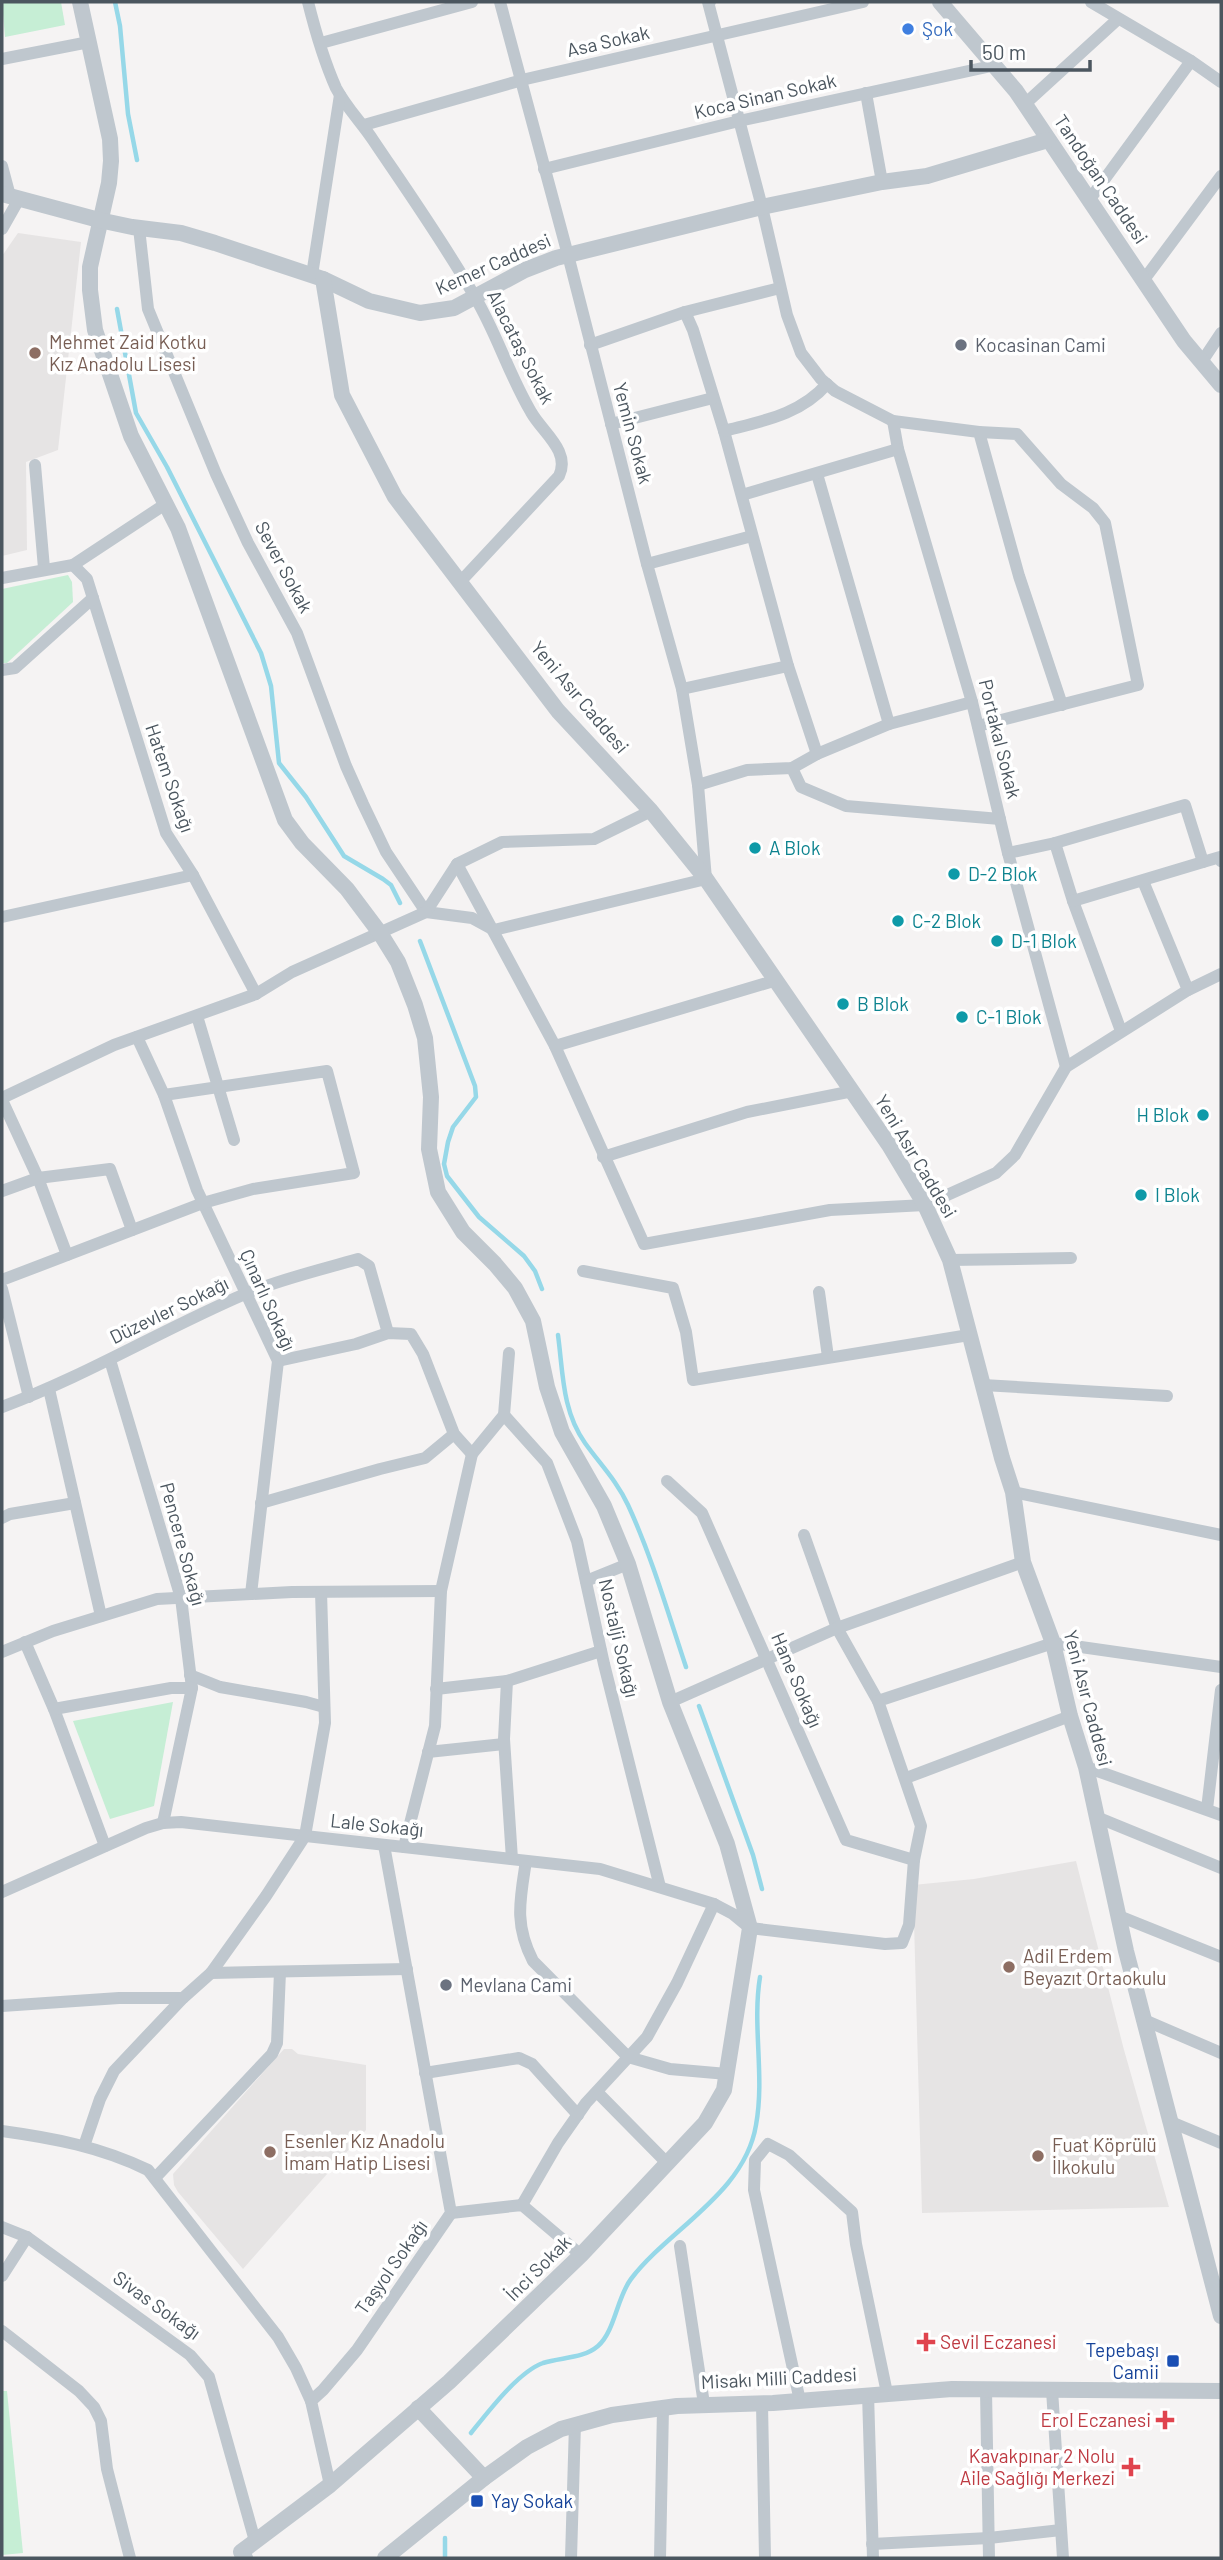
<svg xmlns="http://www.w3.org/2000/svg" width="1223" height="2560" font-family="Barlow,sans-serif">
  <style>
    .education { fill: #e6e4e4 }
    .green { fill: #c6eed5 }
    .lines { fill: none; stroke-linecap: round; stroke-linejoin: round }
    .stream { stroke: #96d8e8; stroke-width: 4.5 }
    .minor { stroke: #bfc7ce; stroke-width: 12 }
    .tertiary { stroke: #bfc7ce; stroke-width: 16 }
    .shop-dot { fill: #3f7fe0; stroke: #fff; stroke-width: 2.5 }
    .worship-dot { fill: #6b7280; stroke: #fff; stroke-width: 2.5 }
    .education-dot { fill: #8d6e63; stroke: #fff; stroke-width: 2.5 }
    .culture-dot { fill: #0f9aa8; stroke: #fff; stroke-width: 2.5 }
    .health-dot { fill: #e0444e; stroke: #fff; stroke-width: 2.5 }
    .transit-dot { fill: #1a4fb4; stroke: #fff; stroke-width: 2.5 }
    .labels { text-anchor: middle; stroke-width: 7; stroke-linejoin: round; paint-order: stroke }
    .shop-label { font-size: 19px; fill: #366cbe; stroke: #fff; text-anchor: start }
    .street-label { font-size: 19px; fill: #4b565f; stroke: #fff }
    .education-label { font-size: 19px; fill: #785e54; stroke: #fff; text-anchor: start }
    .worship-label { font-size: 19px; fill: #5b616d; stroke: #fff; text-anchor: start }
    .culture-label { font-size: 19px; fill: #0d838f; stroke: #fff; text-anchor: start }
    .health-label { font-size: 19px; fill: #be3a42; stroke: #fff; text-anchor: end }
    .transit-label { font-size: 19px; fill: #164399; stroke: #fff; text-anchor: end }
  </style>
  <rect width="100%" height="100%" fill="#f5f3f3"/>
  <!-- education -->
  <g class="education">
    <polygon points="18,233 81,242 58,450 26,462 27,550 2,556 2,256"/>
    <polygon points="1076,1861 1124,2050 1169,2207 922,2213 913,1885 974,1879"/>
    <polygon points="284,2049 292,2049 298,2054 366,2065 366,2130 243,2269 178,2192 174,2185 173,2174"/>
  </g>
  <!-- green -->
  <g class="green">
    <polygon points="2,2 61,2 65,25 5,37"/>
    <polygon points="68,575 72,582 73,602 7,663 2,663 2,589"/>
    <polygon points="173,1702 154,1806 110,1819 73,1721"/>
    <polygon points="2,2391 7,2391 23,2553 2,2555"/>
  </g>
  <g class="lines">
    <!-- stream -->
    <g class="stream">
      <polyline points="115,2 120,26 128,114 137,160"/>
      <polyline points="117,309 136,413 167,467 261,653 271,686 279,763 306,797 344,856 383,879 391,885 400,903"/>
      <polyline points="420,941 475,1086 476,1097 453,1127 448,1142 444,1164 447,1176 479,1217 524,1256 535,1271 542,1289"/>
      <path d="M558 1335C563 1372 562 1411 585 1443 600 1464 617 1481 628 1505 652 1557 668 1613 686 1667"/>
      <polyline points="699,1706 753,1855 762,1889"/>
      <path d="M471 2433C488 2412 518 2372 543 2363 561 2357 583 2359 598 2346 615 2331 617 2297 631 2279 669 2229 745 2193 756 2125 765 2076 752 2026 760 1977"/>
      <polyline points="445,2558 445,2538"/>
    </g>
    <!-- minor -->
    <g class="minor">
      <path d="M308 2C315 30 324 61 336 88 346 107 361 122 373 140 408 192 444 243 475 297 497 334 509 375 531 412 542 432 571 451 559 476L461 581"/>
      <polyline points="710,2 708,2 762,207 787,315 801,353 821,379 835,391 893,421 979,432 1019,576 1062,705"/>
      <polyline points="1091,2 1191,61 1221,82"/>
      <polyline points="321,43 472,2"/>
      <polyline points="2,59 89,42"/>
      <polyline points="866,93 882,182"/>
      <polyline points="1026,103 1118,19"/>
      <polyline points="364,125 526,79 863,2"/>
      <polyline points="2,166 10,196"/>
      <polyline points="544,169 739,121 996,65"/>
      <polyline points="1090,199 1191,61"/>
      <polyline points="139,228 148,309 216,474 248,543 297,633 346,766 363,804 386,852 426,912"/>
      <polyline points="2,229 19,199"/>
      <polyline points="312,275 340,95"/>
      <polyline points="1143,281 1221,176"/>
      <polyline points="685,312 693,330 724,431 788,666 817,754"/>
      <polyline points="590,345 685,312 780,288"/>
      <polyline points="1201,363 1221,333"/>
      <polyline points="893,421 898,449 972,702 1008,853 1066,1067"/>
      <polyline points="611,424 713,398"/>
      <path d="M724 431C762 421 800 415 827 384"/>
      <polyline points="35,465 44,568"/>
      <polyline points="817,474 889,724"/>
      <polyline points="742,495 898,449"/>
      <polyline points="647,564 752,536"/>
      <polyline points="73,565 87,579 166,833 193,875 256,994"/>
      <polyline points="2,578 73,565 167,503"/>
      <polyline points="2,670 15,668 93,598"/>
      <polyline points="682,689 788,666"/>
      <polyline points="978,726 1138,685 1105,523 1093,508 1061,484 1017,434 979,432"/>
      <polyline points="792,768 801,787 846,806 1000,819"/>
      <polyline points="698,785 747,770 792,768 817,754 889,724 972,702"/>
      <polyline points="1055,843 1073,901 1121,1031"/>
      <polyline points="1008,853 1055,843 1185,805 1203,862 1220,857 1221,861"/>
      <polyline points="457,864 555,1046 644,1244 830,1210 925,1205 996,1173 1015,1155 1066,1067 1188,990 1221,974"/>
      <polyline points="1143,881 1188,990"/>
      <polyline points="1073,901 1203,862"/>
      <polyline points="426,912 472,918 494,930 706,879 698,785 682,689 647,564 568,255 500,2"/>
      <polyline points="426,912 457,864 502,842 594,839 651,811"/>
      <polyline points="2,917 193,875"/>
      <polyline points="197,1016 234,1140"/>
      <polyline points="137,1037 164,1095 197,1190 278,1361 251,1594"/>
      <polyline points="555,1046 777,980"/>
      <polyline points="2,1098 114,1045 256,994 292,972 426,912"/>
      <polyline points="2,1100 38,1178 67,1255"/>
      <polyline points="603,1157 747,1112 853,1091"/>
      <polyline points="2,1191 38,1178 110,1169 132,1230"/>
      <polyline points="950,1260 1071,1258"/>
      <polyline points="583,1271 673,1288 686,1332 693,1380 969,1335"/>
      <polyline points="2,1280 203,1203 253,1189 354,1173 327,1071 164,1095"/>
      <polyline points="2,1289 29,1397"/>
      <polyline points="819,1292 828,1357"/>
      <polyline points="110,1360 181,1598 192,1688 163,1823"/>
      <polyline points="278,1361 356,1344 388,1333 411,1334 423,1354 454,1434 472,1454"/>
      <polyline points="983,1385 1167,1396"/>
      <polyline points="49,1389 101,1616"/>
      <path d="M2 1407C86 1376 163 1329 245 1294 281 1279 320 1270 358 1259L369 1266 388 1333"/>
      <polyline points="504,1415 547,1463 577,1541 604,1664 660,1887"/>
      <polyline points="667,1481 702,1513 846,1840 914,1860"/>
      <polyline points="1013,1492 1221,1535"/>
      <polyline points="261,1503 380,1469 425,1458 454,1434"/>
      <polyline points="2,1518 10,1514 75,1503"/>
      <polyline points="804,1535 837,1628 878,1701"/>
      <polyline points="586,1581 628,1564"/>
      <polyline points="25,1642 54,1709 105,1846"/>
      <polyline points="2,1652 53,1631 157,1599 292,1592 441,1591"/>
      <polyline points="190,1675 220,1687 306,1702 324,1707"/>
      <polyline points="436,1689 507,1681"/>
      <polyline points="670,1702 837,1628 1023,1562"/>
      <polyline points="54,1709 171,1688 192,1688"/>
      <polyline points="428,1752 504,1744"/>
      <polyline points="1086,1767 1221,1815"/>
      <polyline points="906,1778 1070,1716"/>
      <polyline points="1207,1809 1221,1690"/>
      <polyline points="1099,1818 1221,1868"/>
      <polyline points="404,1847 435,1726 441,1591 472,1454 504,1415 509,1353"/>
      <polyline points="512,1859 504,1739 507,1681 601,1651"/>
      <path d="M526 1861C520 1900 514 1924 533 1961L628 2057 670 2069 727 2074"/>
      <polyline points="2,1892 146,1828 163,1823 181,1822 600,1869 714,1904 733,1914 750,1928 885,1944 902,1943 909,1925 914,1860 921,1826 878,1701 1053,1643 1221,1667"/>
      <polyline points="1119,1916 1221,1957"/>
      <polyline points="211,1973 407,1969"/>
      <polyline points="2,2006 119,1998 183,1998"/>
      <polyline points="1142,2019 1221,2053"/>
      <polyline points="425,2073 519,2058 532,2064 578,2115"/>
      <polyline points="597,2092 668,2164"/>
      <polyline points="1171,2122 1221,2143"/>
      <path d="M2 2131C53 2138 101 2147 148 2170L278 2337 296 2368 311 2401"/>
      <polyline points="84,2146 100,2099 114,2071 183,1998 211,1973 266,1896 305,1836 325,1723 321,1592"/>
      <polyline points="156,2177 272,2054 277,2043 280,1972"/>
      <polyline points="522,2205 558,2143 586,2103 647,2037 677,1983 714,1904"/>
      <polyline points="451,2213 522,2205 581,2255"/>
      <polyline points="2,2227 27,2237 190,2355 209,2377 255,2541"/>
      <polyline points="680,2246 704,2404"/>
      <polyline points="2,2276 27,2237"/>
      <polyline points="2,2331 79,2391 94,2407 101,2421 107,2469 130,2558"/>
      <polyline points="986,2390 989,2558"/>
      <polyline points="1052,2390 1063,2558"/>
      <polyline points="868,2394 873,2558"/>
      <polyline points="800,2401 754,2190 755,2160 768,2144 789,2155 852,2212 856,2244 887,2393"/>
      <polyline points="762,2404 765,2558"/>
      <polyline points="330,2485 311,2401 323,2390 357,2350 451,2213 384,1845"/>
      <polyline points="872,2544 989,2538 1061,2530"/>
      <polyline points="571,2558 575,2424"/>
      <polyline points="660,2558 663,2408"/>
    </g>
    <!-- tertiary -->
    <g class="tertiary">
      <polyline points="80,2 110,139 111,161 109,183 90,267 90,290 95,330 131,436 178,528 285,820 302,843 347,889 380,933 398,962 415,1005 425,1038 431,1097 429,1149 438,1192 463,1232 495,1264 515,1288 533,1321 547,1387 562,1432 604,1506 628,1564 670,1702 727,1844 750,1928 724,2090 705,2123 581,2255 449,2382 330,2485 241,2552 245,2558"/>
      <polyline points="940,2 1016,91 1184,341 1221,385"/>
      <polyline points="2,194 99,220 132,227 181,233 215,243 323,279 369,301 420,313 454,308 525,270 556,258 762,207 882,182 927,176 1048,140"/>
      <polyline points="323,279 342,395 395,497 558,711 651,811 706,879 889,1145 925,1205 950,1260 1002,1458 1013,1492 1023,1562 1053,1643 1070,1716 1086,1767 1126,1951 1221,2316"/>
      <polyline points="418,2408 484,2478"/>
      <polyline points="385,2558 484,2478 527,2447 561,2429 612,2415 677,2406 773,2403 952,2389 1221,2391"/>
    </g>
  </g>
  <!-- markers -->
  <circle class="shop-dot" cx="908" cy="29" r="7"/>
  <g class="worship-dot">
    <circle cx="961" cy="345" r="7"/>
    <circle cx="446" cy="1985" r="7"/>
  </g>
  <g class="education-dot">
    <circle cx="35" cy="353" r="7"/>
    <circle cx="1009" cy="1967" r="7"/>
    <circle cx="270" cy="2152" r="7"/>
    <circle cx="1038" cy="2156" r="7"/>
  </g>
  <g class="culture-dot">
    <circle cx="755" cy="848" r="7"/>
    <circle cx="954" cy="874" r="7"/>
    <circle cx="898" cy="921" r="7"/>
    <circle cx="997" cy="941" r="7"/>
    <circle cx="843" cy="1004" r="7"/>
    <circle cx="962" cy="1017" r="7"/>
    <circle cx="1203" cy="1115" r="7"/>
    <circle cx="1141" cy="1195" r="7"/>
  </g>
  <g class="health-dot">
    <path d="M922.5 2331.5h7v7h7v7h-7v7h-7v-7h-7v-7h7z"/>
    <path d="M1161.5 2409.5h7v7h7v7h-7v7h-7v-7h-7v-7h7z"/>
    <path d="M1127.5 2456.5h7v7h7v7h-7v7h-7v-7h-7v-7h7z"/>
  </g>
  <g class="transit-dot">
    <rect x="1166" y="2354" width="14" height="14" rx="3.5"/>
    <rect x="470" y="2494" width="14" height="14" rx="3.5"/>
  </g>
  <g class="labels">
    <!-- shop labels -->
    <g class="shop-label">
      <text x="922" y="36">Şok</text>
    </g>
    <!-- street labels -->
    <g class="street-label">
      <text transform="translate(608 41) rotate(-13)" y="7">Asa Sokak</text>
      <text transform="translate(765 96) rotate(-13)" y="7">Koca Sinan Sokak</text>
      <text transform="translate(1101 179) rotate(56)" y="7">Tandoğan Caddesi</text>
      <text transform="translate(493 264) rotate(-24)" y="7">Kemer Caddesi</text>
      <text transform="translate(521 347) rotate(63)" y="7">Alacataş Sokak</text>
      <text transform="translate(633 433) rotate(75)" y="7">Yemin Sokak</text>
      <text transform="translate(284 567) rotate(62)" y="7">Sever Sokak</text>
      <text transform="translate(580 697) rotate(50)" y="7">Yeni Asır Caddesi</text>
      <text transform="translate(1000 739) rotate(76)" y="7">Portakal Sokak</text>
      <text transform="translate(170 778) rotate(71)" y="7">Hatem Sokağı</text>
      <text transform="translate(916 1156) rotate(59)" y="7">Yeni Asır Caddesi</text>
      <text transform="translate(268 1300) rotate(66)" y="7">Çınarlı Sokağı</text>
      <text transform="translate(169 1310) rotate(-26)" y="7">Düzevler Sokağı</text>
      <text transform="translate(183 1544) rotate(75)" y="7">Pencere Sokağı</text>
      <text transform="translate(619 1638) rotate(77)" y="7">Nostalji Sokağı</text>
      <text transform="translate(797 1680) rotate(67)" y="7">Hane Sokağı</text>
      <text transform="translate(1088 1698) rotate(75)" y="7">Yeni Asır Caddesi</text>
      <text transform="translate(377 1825) rotate(6)" y="7">Lale Sokağı</text>
      <text transform="translate(391 2267) rotate(-55)" y="7">Taşyol Sokağı</text>
      <text transform="translate(538 2268) rotate(-45)" y="7">İnci Sokak</text>
      <text transform="translate(157 2305) rotate(36)" y="7">Sivas Sokağı</text>
      <text transform="translate(779 2378) rotate(-3)" y="7">Misakı Milli Caddesi</text>
    </g>
    <!-- education labels -->
    <g class="education-label">
      <text x="49" y="349">Mehmet Zaid Kotku<tspan x="49" dy="22">Kız Anadolu Lisesi</tspan></text>
      <text x="1023" y="1963">Adil Erdem<tspan x="1023" dy="22">Beyazıt Ortaokulu</tspan></text>
      <text x="284" y="2148">Esenler Kız Anadolu<tspan x="284" dy="22">İmam Hatip Lisesi</tspan></text>
      <text x="1052" y="2152">Fuat Köprülü<tspan x="1052" dy="22">İlkokulu</tspan></text>
    </g>
    <!-- worship labels -->
    <g class="worship-label">
      <text x="975" y="352">Kocasinan Cami</text>
      <text x="460" y="1992">Mevlana Cami</text>
    </g>
    <!-- culture labels -->
    <g class="culture-label">
      <text x="769" y="855">A Blok</text>
      <text x="968" y="881">D-2 Blok</text>
      <text x="912" y="928">C-2 Blok</text>
      <text x="1011" y="948">D-1 Blok</text>
      <text x="857" y="1011">B Blok</text>
      <text x="976" y="1024">C-1 Blok</text>
      <text x="1189" y="1122" text-anchor="end">H Blok</text>
      <text x="1155" y="1202">I Blok</text>
    </g>
    <!-- health labels -->
    <g class="health-label">
      <text x="940" y="2349" text-anchor="start">Sevil Eczanesi</text>
      <text x="1151" y="2427">Erol Eczanesi</text>
      <text x="1115" y="2463">Kavakpınar 2 Nolu<tspan x="1115" dy="22">Aile Sağlığı Merkezi</tspan></text>
    </g>
    <!-- transit labels -->
    <g class="transit-label">
      <text x="1159" y="2357">Tepebaşı<tspan x="1159" dy="22">Camii</tspan></text>
      <text x="491" y="2508" text-anchor="start">Yay Sokak</text>
    </g>
  </g>
  <!-- border -->
  <rect width="1223" height="2560" fill="none" stroke="#4b565f" stroke-width="7"/>
  <!-- scale -->
  <path d="M971 60v10h119v-10" fill="none" stroke="#4b565f" stroke-width="3.5"/>
  <text x="982" y="60" font-size="21" fill="#4b565f" stroke="#ffffff" stroke-width="5" paint-order="stroke">50 m</text>
</svg>
